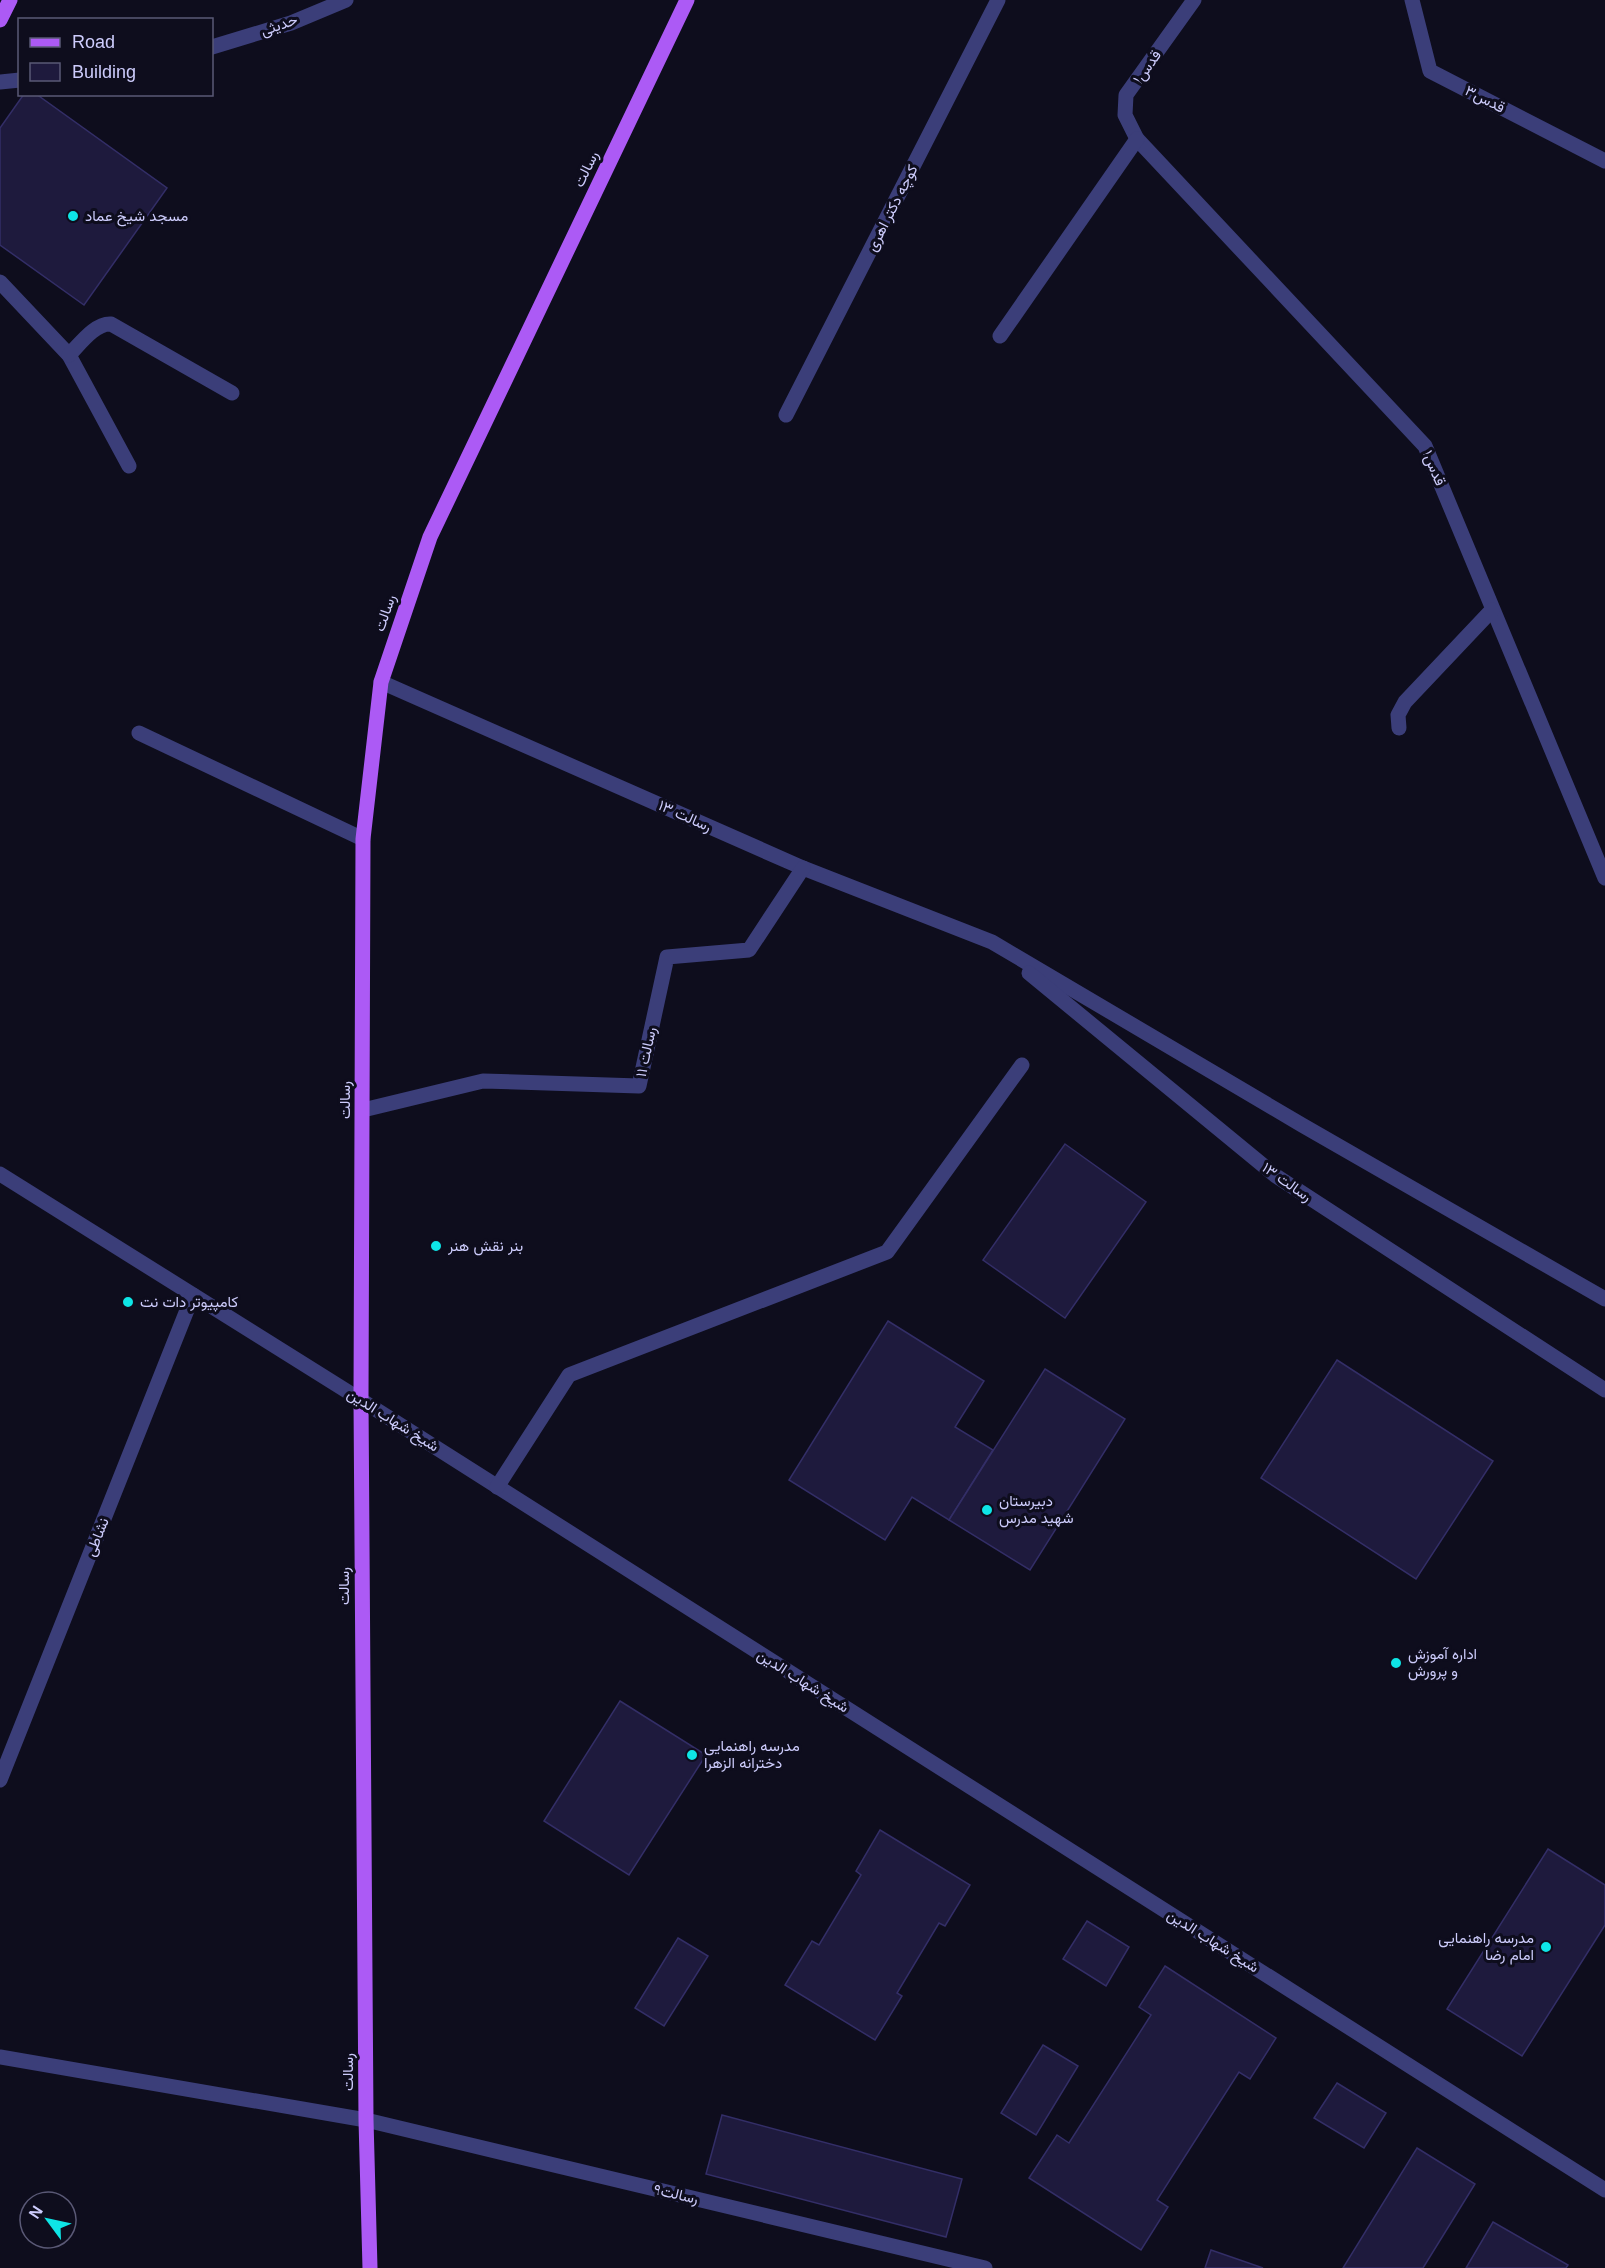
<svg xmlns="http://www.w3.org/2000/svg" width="1605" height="2268" font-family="Arial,Vazirmatn,sans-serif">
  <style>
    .building { fill: #1e1a3d; stroke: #332e67; stroke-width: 1.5 }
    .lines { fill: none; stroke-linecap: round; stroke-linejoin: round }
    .minor { stroke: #3b3e79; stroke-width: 15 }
    .major { stroke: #ac5af5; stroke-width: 15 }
    .poi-dot { fill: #0ee5e6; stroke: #0e0d1d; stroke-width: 2 }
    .labels { text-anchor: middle; stroke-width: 6; stroke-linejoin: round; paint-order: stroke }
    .street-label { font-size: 15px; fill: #cdccfc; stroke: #0e0d1d }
    .poi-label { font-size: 15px; fill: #cdccfc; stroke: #0e0d1d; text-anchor: start }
  </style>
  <rect width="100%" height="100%" fill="#0e0d1d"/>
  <!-- building -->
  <g class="building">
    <polygon points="24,94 36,94 167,188 84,305 0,245 0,128"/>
    <polygon points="1065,1144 1146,1202 1065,1318 983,1260"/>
    <polygon points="888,1321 984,1381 955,1427 993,1450 949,1520 912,1497 885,1540 789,1480"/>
    <polygon points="1337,1360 1493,1461 1416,1579 1261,1478"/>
    <polygon points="1045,1369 1125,1419 1030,1570 949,1520"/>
    <polygon points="620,1701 706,1755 629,1875 544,1821"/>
    <polygon points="880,1830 970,1885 945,1926 939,1923 897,1993 902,1996 875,2040 785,1985 812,1941 819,1945 861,1875 856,1871"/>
    <polygon points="1548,1849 1605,1885 1605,1925 1522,2056 1447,2009"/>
    <polygon points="1087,1921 1129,1947 1106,1986 1063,1959"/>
    <polygon points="678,1938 708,1956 664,2026 635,2008"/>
    <polygon points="1165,1966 1276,2038 1250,2079 1239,2072 1157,2200 1168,2207 1141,2250 1029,2178 1057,2135 1069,2143 1151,2015 1139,2007"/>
    <polygon points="1043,2045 1078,2066 1036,2135 1001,2113"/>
    <polygon points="1337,2083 1386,2113 1364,2148 1314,2118"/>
    <polygon points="722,2115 962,2179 946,2237 706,2174"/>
    <polygon points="1417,2148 1475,2184 1423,2268 1343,2268"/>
    <polygon points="1493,2222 1568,2265 1566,2268 1466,2268"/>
    <polygon points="1211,2250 1263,2268 1205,2268"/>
  </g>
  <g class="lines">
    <!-- minor -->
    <g class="minor">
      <polyline points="1194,0 1126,95 1125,115 1137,139 1425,446 1605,878"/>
      <polyline points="1412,0 1430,71 1605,161"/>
      <polyline points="212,47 291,23 346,0"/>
      <polyline points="0,82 20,80"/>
      <polyline points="0,282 69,355 129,466"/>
      <polyline points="1000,336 1137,139"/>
      <path d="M69 355C80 344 95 323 111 324L232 393"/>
      <polyline points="786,415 998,0"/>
      <polyline points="381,682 803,868 992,942 1302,1125 1605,1299"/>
      <polyline points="1399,728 1398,715 1405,702 1492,610"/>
      <polyline points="139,733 363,839"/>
      <polyline points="1029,973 1276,1176 1605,1390"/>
      <polyline points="363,1110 483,1081 639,1086 667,957 749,950 803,868"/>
      <polyline points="0,1174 361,1400 1605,2190"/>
      <polyline points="497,1487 569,1375 887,1252 1022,1065"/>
      <polyline points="0,1780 193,1295"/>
      <polyline points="0,2057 366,2120 985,2268"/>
    </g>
    <!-- major -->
    <g class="major">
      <polyline points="0,20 10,0"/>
      <polyline points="370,2268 366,2120 361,1400 363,839 381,682 430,537 687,0"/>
    </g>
  </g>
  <!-- markers -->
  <g class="poi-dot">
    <circle cx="73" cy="216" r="6"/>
    <circle cx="436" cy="1246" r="6"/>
    <circle cx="128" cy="1302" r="6"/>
    <circle cx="987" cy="1510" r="6"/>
    <circle cx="1396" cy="1663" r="6"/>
    <circle cx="692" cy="1755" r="6"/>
    <circle cx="1546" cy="1947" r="6"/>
  </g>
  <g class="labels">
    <!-- street labels -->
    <g class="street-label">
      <text transform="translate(279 25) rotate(-19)" y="5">حدیثی</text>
      <text transform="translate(1147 67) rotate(-55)" y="5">قدس۱</text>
      <text transform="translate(1485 99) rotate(27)" y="5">قدس۳</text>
      <text transform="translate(586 169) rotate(-64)" y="5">رسالت</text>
      <text transform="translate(892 208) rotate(-63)" y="5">کوچه دکتر اهری</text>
      <text transform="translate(1434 468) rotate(67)" y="5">قدس۱</text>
      <text transform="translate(385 613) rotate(-71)" y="5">رسالت</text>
      <text transform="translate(685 816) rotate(24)" y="5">رسالت ۱۳</text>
      <text transform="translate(646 1052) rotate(-78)" y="5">رسالت ۱۱</text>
      <text transform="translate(345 1100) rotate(-90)" y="5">رسالت</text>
      <text transform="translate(1287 1182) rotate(35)" y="5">رسالت ۱۳</text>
      <text transform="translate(393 1420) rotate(32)" y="5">شیخ شهاب الدین</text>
      <text transform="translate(97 1537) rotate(-68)" y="5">نشاطی</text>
      <text transform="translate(344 1586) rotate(-90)" y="5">رسالت</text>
      <text transform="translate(803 1681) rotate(32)" y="5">شیخ شهاب الدین</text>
      <text transform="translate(1213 1941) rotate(32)" y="5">شیخ شهاب الدین</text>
      <text transform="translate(348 2072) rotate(-90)" y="5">رسالت</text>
      <text transform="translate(676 2194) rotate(13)" y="5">رسالت۹</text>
    </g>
    <!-- poi labels -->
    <g class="poi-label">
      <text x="85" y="221">مسجد شیخ عماد</text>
      <text x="448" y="1251">بنر نقش هنر</text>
      <text x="140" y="1307">کامپیوتر دات نت</text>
      <text x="999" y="1506">دبیرستان<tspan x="999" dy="17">شهید مدرس</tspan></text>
      <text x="1408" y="1659">اداره آموزش<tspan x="1408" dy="17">و پرورش</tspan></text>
      <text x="704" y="1751">مدرسه راهنمایی<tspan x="704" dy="17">دخترانه الزهرا</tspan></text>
      <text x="1534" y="1943" text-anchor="end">مدرسه راهنمایی<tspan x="1534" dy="17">امام رضا</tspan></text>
    </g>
  </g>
  <!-- legend -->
  <rect x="18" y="18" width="195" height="78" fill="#0e0d1d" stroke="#5a5976" stroke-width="1.5"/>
  <rect x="30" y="38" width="30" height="9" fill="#ac5af5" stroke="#5a5976" stroke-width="1.5"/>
  <text x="72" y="48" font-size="18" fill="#cdccfc">Road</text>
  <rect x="30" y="63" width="30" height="18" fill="#1e1a3d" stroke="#5a5976" stroke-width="1.5"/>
  <text x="72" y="78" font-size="18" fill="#cdccfc">Building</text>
  <!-- north arrow -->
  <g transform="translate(48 2220) rotate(303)"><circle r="28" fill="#0e0d1d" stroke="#5a5976" stroke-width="1.5"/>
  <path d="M0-4.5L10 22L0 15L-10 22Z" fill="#0ee5e6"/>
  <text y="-9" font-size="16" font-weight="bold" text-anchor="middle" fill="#cdccfc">N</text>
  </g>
</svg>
